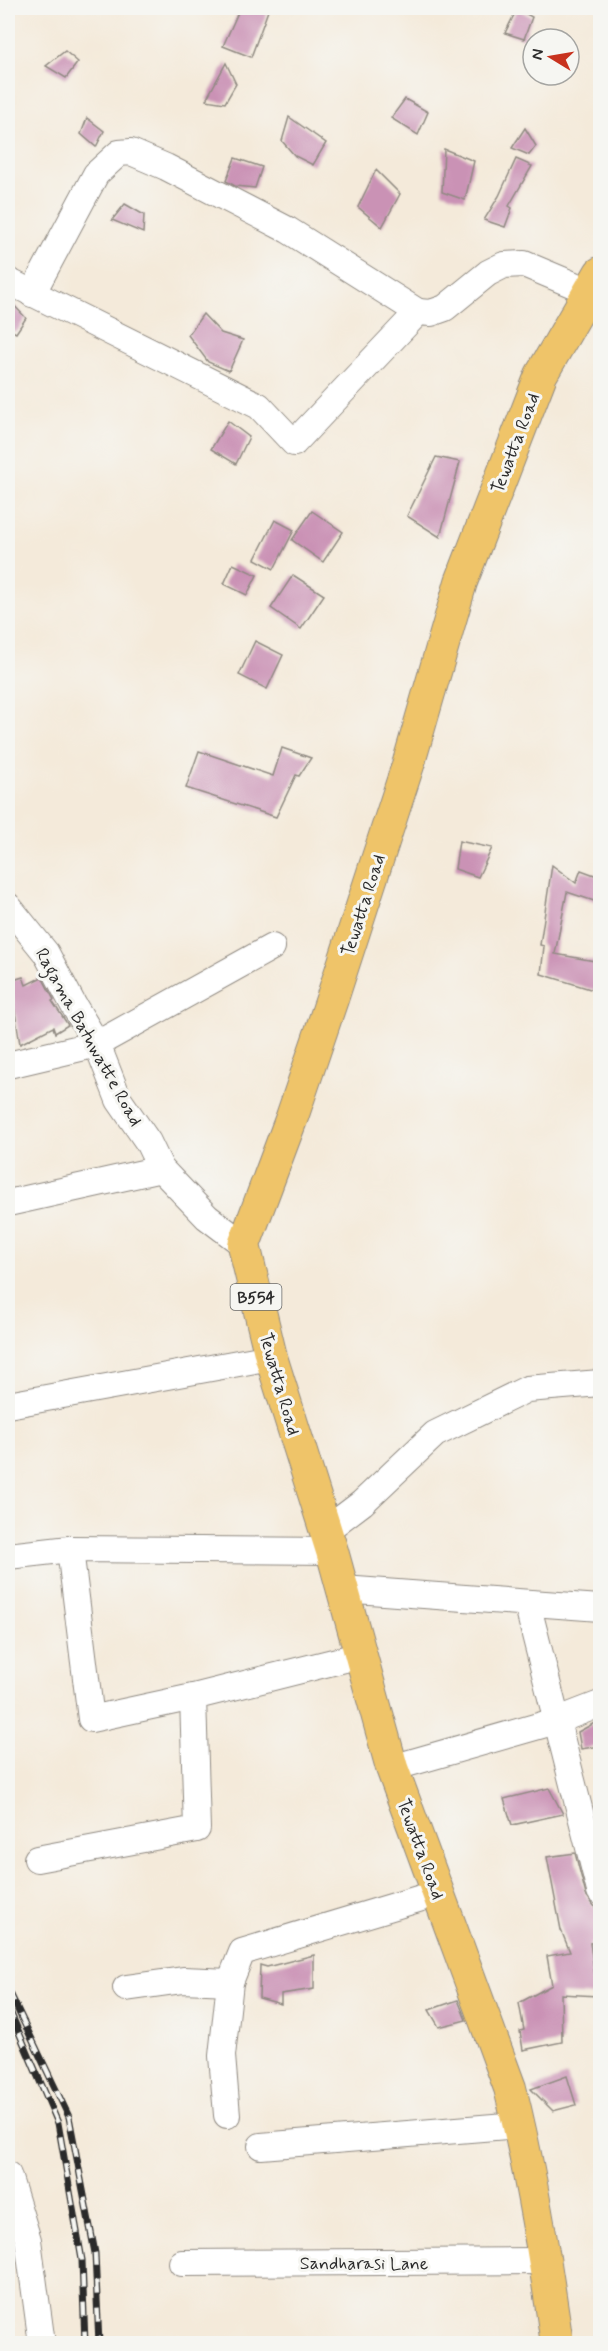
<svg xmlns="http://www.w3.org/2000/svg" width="608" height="2351" font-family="Mynerve,sans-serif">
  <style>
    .building { fill: #ca92b5 }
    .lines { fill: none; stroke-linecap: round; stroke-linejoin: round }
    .minor-casing { stroke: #908a82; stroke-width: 28 }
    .major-casing { stroke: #908a82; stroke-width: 34 }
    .minor { stroke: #fff; stroke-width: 26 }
    .major { stroke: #efc469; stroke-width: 32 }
    .rail-casing { stroke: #2b2b2b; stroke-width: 7 }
    .rail { stroke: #f6f6f2; stroke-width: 4.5; stroke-dasharray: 14; stroke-linecap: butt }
    .labels { text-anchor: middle; stroke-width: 6; stroke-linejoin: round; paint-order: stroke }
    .shield { fill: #f6f6f2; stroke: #686867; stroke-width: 1.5 }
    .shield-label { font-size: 16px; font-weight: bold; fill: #2b2b2b }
    .street-label { font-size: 18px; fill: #2b2b2b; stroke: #f6f6f2 }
  </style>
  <rect width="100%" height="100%" fill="#f6f6f2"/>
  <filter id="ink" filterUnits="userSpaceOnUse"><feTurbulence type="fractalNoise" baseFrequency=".0167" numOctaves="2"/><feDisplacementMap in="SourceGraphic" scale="12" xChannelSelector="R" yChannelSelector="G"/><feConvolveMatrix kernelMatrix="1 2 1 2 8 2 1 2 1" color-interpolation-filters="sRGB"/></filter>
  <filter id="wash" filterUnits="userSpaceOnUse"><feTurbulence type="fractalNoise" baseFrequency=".008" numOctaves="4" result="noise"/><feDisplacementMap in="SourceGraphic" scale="24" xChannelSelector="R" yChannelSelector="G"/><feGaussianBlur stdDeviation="1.35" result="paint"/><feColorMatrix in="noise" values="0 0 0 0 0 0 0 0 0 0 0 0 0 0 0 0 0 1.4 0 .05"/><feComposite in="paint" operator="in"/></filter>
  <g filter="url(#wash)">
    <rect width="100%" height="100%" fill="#f4eada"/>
    <g id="blocks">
      <!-- building -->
      <g class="building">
        <polygon points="240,8 269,8 251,57 223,46"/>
        <polygon points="517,9 532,17 524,39 505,33"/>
        <polygon points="65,51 78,62 66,78 46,66"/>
        <polygon points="226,63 236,84 225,103 206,100"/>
        <polygon points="405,99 428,112 418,135 391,118"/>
        <polygon points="289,117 326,143 313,165 295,156 282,141"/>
        <polygon points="87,118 104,131 96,147 81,134"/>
        <polygon points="525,128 536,146 529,155 512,148"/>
        <polygon points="444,149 474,161 465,200 442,192"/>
        <polygon points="235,158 262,167 255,188 235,186 226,181"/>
        <polygon points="516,159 532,166 509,206 512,208 505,227 484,220 499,196"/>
        <polygon points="376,170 400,194 382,227 358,207"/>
        <polygon points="125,204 144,215 143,233 112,220"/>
        <polygon points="8,299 26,318 16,333 8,329"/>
        <polygon points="203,314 221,333 243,340 229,371 208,362 188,335"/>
        <polygon points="228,421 249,437 236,464 211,449"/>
        <polygon points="436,457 460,462 440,537 407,516"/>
        <polygon points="312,511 343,532 323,562 292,540"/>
        <polygon points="275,520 294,530 274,569 255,559"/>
        <polygon points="233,564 257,575 247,595 224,584"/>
        <polygon points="293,575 324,595 301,629 271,608"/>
        <polygon points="255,641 283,655 267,689 239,675"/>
        <polygon points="282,748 311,758 299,776 296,775 276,817 186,788 199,751 273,776"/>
        <polygon points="459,841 492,848 478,877 455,869"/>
        <polygon points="552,865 576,883 581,870 600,877 600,903 567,892 555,954 600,962 600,992 541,974 544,946 540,945"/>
        <polygon points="23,977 26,985 42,977 54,1000 52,1001 68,1025 55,1033 53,1027 20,1044 10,981"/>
        <polygon points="600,1720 600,1746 581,1749 578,1732"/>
        <polygon points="549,1788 563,1814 512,1825 504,1799"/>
        <polygon points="575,1853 586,1895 598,1911 596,1911 600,1942 590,1943 598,1996 561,1994 562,2042 523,2050 520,2031 524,2030 519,2003 552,1985 547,1956 570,1952 561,1930 547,1857"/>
        <polygon points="314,1955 314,1989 281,1994 281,2004 259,1998 260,1965 267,1967"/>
        <polygon points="458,2000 466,2020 439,2027 429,2010"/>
        <polygon points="567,2076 576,2105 553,2111 531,2089"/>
      </g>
    </g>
  </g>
  <g filter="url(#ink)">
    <use href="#blocks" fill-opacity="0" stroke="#908a82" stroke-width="1.5"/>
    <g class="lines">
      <!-- minor casing -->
      <g class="minor-casing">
        <g id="minor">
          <polyline points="8,281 259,406 294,443 418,312 431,313 445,308 488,273 504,265 524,264 600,296"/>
          <polyline points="32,294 96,174 119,153 131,152 166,167 288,230 418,312"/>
          <polyline points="8,906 46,953 74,1006 97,1044 119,1100 148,1142 161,1169 207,1217 244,1245"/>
          <polyline points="8,1065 97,1044 272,947"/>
          <polyline points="8,1203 161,1169"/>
          <polyline points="8,1405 271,1357"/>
          <polyline points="325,1531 362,1503 435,1434 527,1389 600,1383"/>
          <polyline points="70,1549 91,1719 193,1697"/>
          <polyline points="8,1556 70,1549 332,1551"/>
          <polyline points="343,1589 600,1608"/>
          <polyline points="527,1603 600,1891"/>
          <polyline points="392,1768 556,1721 600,1704"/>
          <polyline points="37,1859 197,1829 193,1697 361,1655"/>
          <polyline points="126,1988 183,1980 230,1982"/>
          <polyline points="227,2115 222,2056 230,1982 242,1952 438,1893"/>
          <polyline points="261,2146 519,2125"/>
          <polyline points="8,2175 28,2240 42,2344"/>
          <polyline points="182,2263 546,2261"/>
        </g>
      </g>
      <!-- major casing -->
      <g class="major-casing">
        <path id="major" d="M557 2344C545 2258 531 2172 510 2088L392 1768 332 1551 271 1357 244 1245 292 1117 332 999 409 762 461 582 541 375 600 273"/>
      </g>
      <!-- minor -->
      <use href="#minor" class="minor"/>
      <!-- major -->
      <use href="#major" class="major"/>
      <!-- rail casing -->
      <g class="rail-casing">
        <g id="rail">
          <polyline points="8,1989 69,2117 95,2253 99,2344"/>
          <polyline points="8,2007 58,2123 82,2260 85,2344"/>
        </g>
      </g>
      <!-- rail -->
      <use href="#rail" class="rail"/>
    </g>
  </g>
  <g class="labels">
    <!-- shield labels -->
    <rect class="shield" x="230.5" y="1284" width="51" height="26" rx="4.5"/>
    <g class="shield-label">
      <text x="256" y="1303">B554</text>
    </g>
    <!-- street labels -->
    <g class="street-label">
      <text transform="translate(515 443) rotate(-69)" y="6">Tewatta Road</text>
      <text transform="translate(363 905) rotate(-72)" y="6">Tewatta Road</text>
      <text transform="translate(89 1037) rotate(61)" y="6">Ragama Batuwatte Road</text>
      <text transform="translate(280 1384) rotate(74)" y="6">Tewatta Road</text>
      <text transform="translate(421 1849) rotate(70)" y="6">Tewatta Road</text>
      <text x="364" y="2269">Sandharasi Lane</text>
    </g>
  </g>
  <!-- margin -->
  <rect width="608" height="2351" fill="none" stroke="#f6f6f2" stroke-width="30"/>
  <!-- north arrow -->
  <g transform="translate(551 57) rotate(281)"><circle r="28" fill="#f6f6f2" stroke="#a5a5a2" stroke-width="1.5"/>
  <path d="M0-4.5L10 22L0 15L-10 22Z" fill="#c8321e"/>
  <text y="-9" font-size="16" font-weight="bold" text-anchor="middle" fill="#2b2b2b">N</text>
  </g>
</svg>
